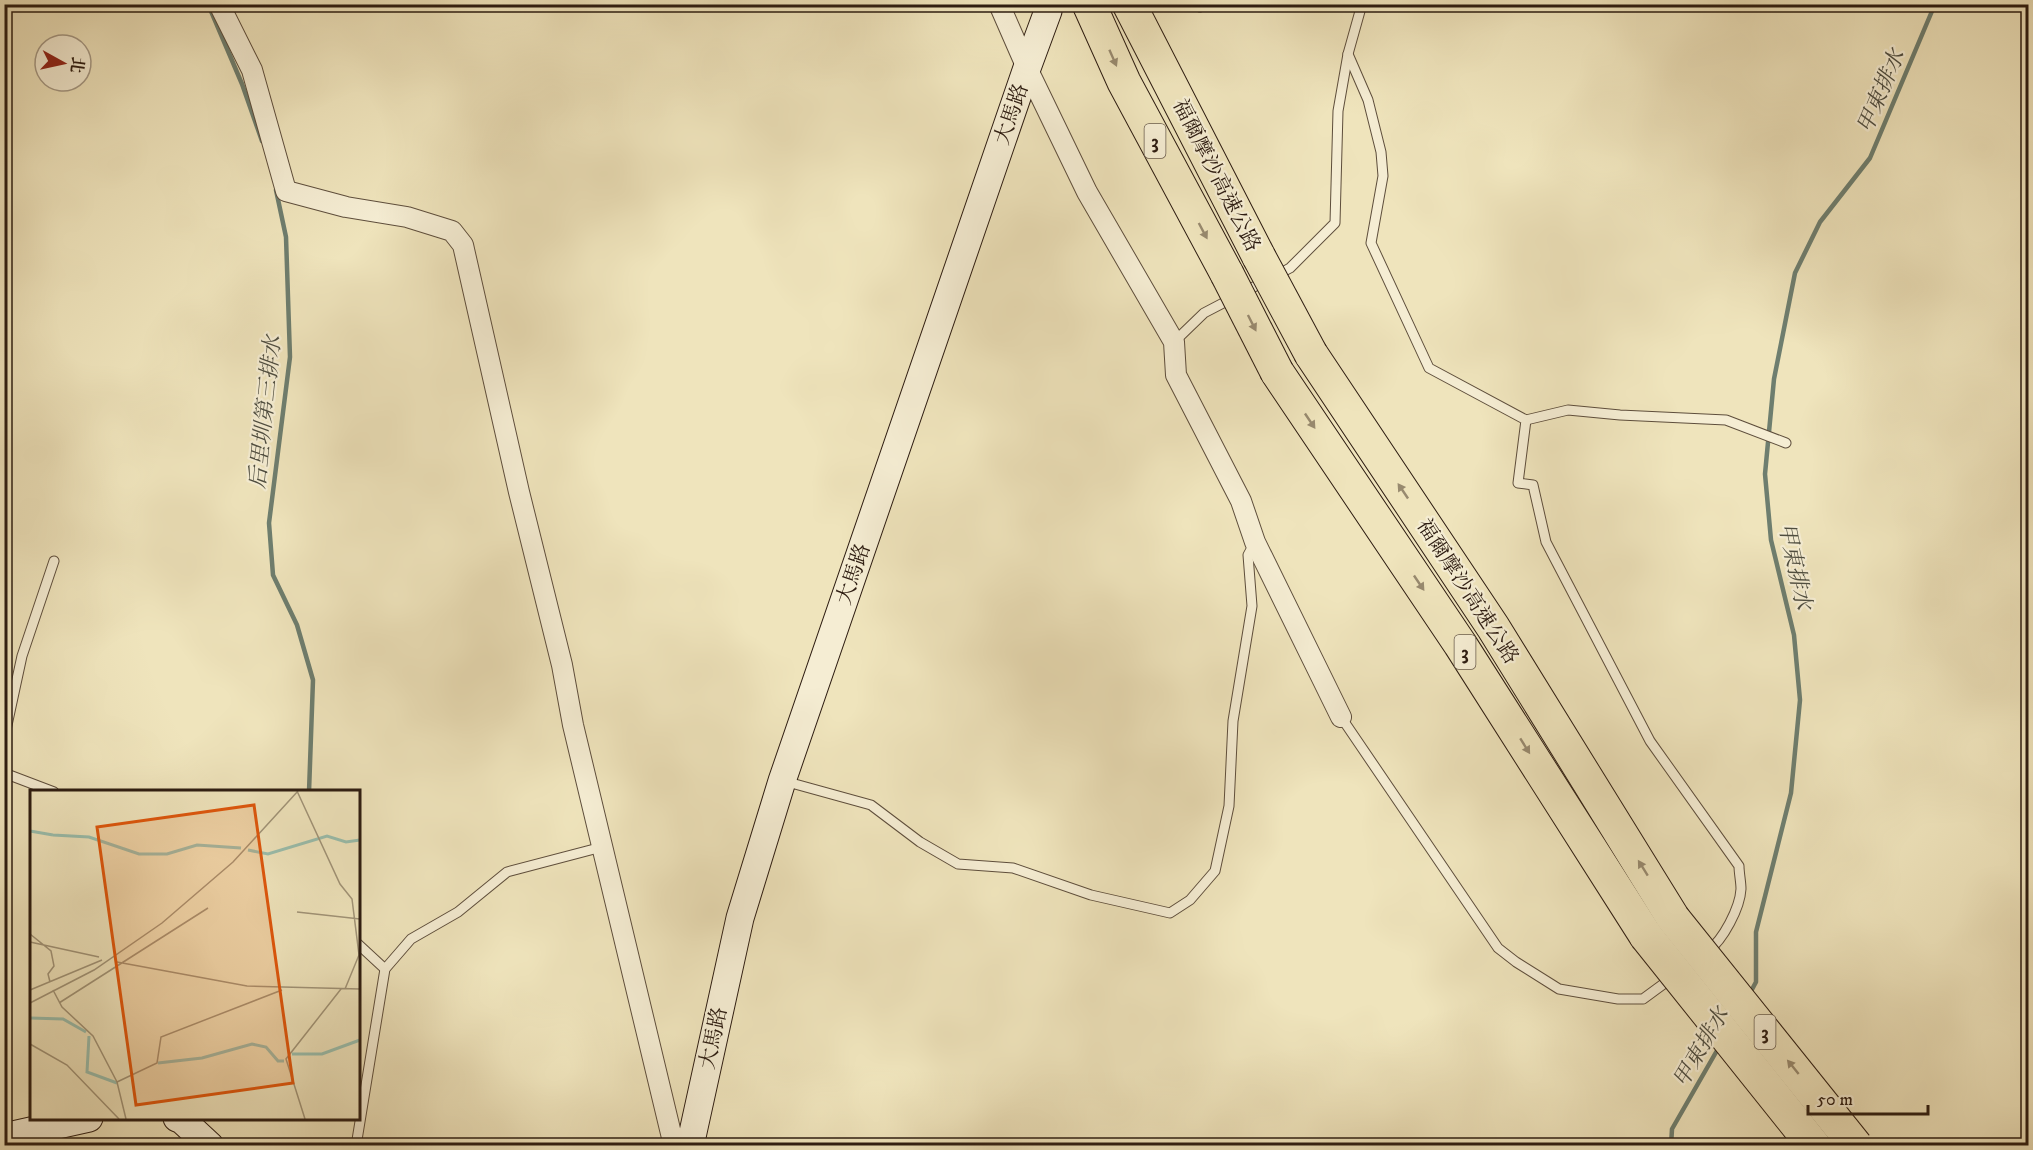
<svg xmlns="http://www.w3.org/2000/svg" width="2033" height="1150" font-family="'IM FELL DW Pica','Noto Serif TC',serif">
  <style>
    .lines { fill: none; stroke-linecap: round; stroke-linejoin: round }
    .stream { stroke: #6e7e6f; stroke-width: 4.5 }
    .lane-casing { stroke: #5e4e3c; stroke-width: 11 }
    .street-casing { stroke: #5e4e3c; stroke-width: 22 }
    .secondary-casing { stroke: #2d1c11; stroke-width: 29 }
    .highway-casing { stroke: #2d1c11; stroke-width: 35 }
    .lane { stroke: #f5edd3; stroke-width: 9 }
    .street { stroke: #f5edd3; stroke-width: 20 }
    .secondary { stroke: #f5edd3; stroke-width: 27 }
    .highway { stroke: #efe4bc; stroke-width: 33 }
    .highway-bridge-casing { stroke: #2d1c11; stroke-width: 35; stroke-linecap: butt }
    .highway-bridge { stroke: #efe4bc; stroke-width: 33 }
    .oneway { fill: #988a6f }
    .labels { text-anchor: middle; stroke-width: 4.5; stroke-linejoin: round; paint-order: stroke }
    .shield { fill: #f5edd3; stroke: #695b4b; stroke-width: 1.5 }
    .shield-label { font-size: 20px; font-weight: bold; fill: #2d1c11 }
    .street-label { font-size: 21px; fill: #2d1c11; stroke: #f5edd3 }
    .water-label { font-size: 22px; font-style: italic; fill: #4e4d40; stroke: #f5edd3 }
    .inset-river { fill: none; stroke: #9abfae; stroke-width: 3 }
    .inset-road { fill: none; stroke: #a19478; stroke-width: 1.5 }
    .view { fill: #df560c; fill-opacity: 0.15; stroke: #df560c; stroke-width: 3 }
    .inset-edge { fill: none; stroke: #2d1c11; stroke-width: 3 }
  </style>
  <rect width="100%" height="100%" fill="#efe4bc"/>
  <filter id="stains"><feTurbulence type="fractalNoise" baseFrequency=".00333" numOctaves="4"/><feColorMatrix values="0 0 0 0 .2 0 0 0 0 .09 0 0 0 0 .02 0 0 0 .5 -.17"/></filter>
  <radialGradient id="worn" r=".72"><stop offset=".6" stop-color="#630" stop-opacity="0"/><stop offset="1" stop-color="#630" stop-opacity=".3"/></radialGradient>
  <g class="lines">
    <!-- stream -->
    <g class="stream">
      <polyline points="208,4 242,84 262,141"/>
      <polyline points="276,190 286,237 290,357 269,523 273,575 297,625 313,680 309,792"/>
      <polyline points="1749,995 1756,982 1756,932 1791,793 1800,700 1794,635 1771,540 1765,474 1774,379 1795,273 1820,222 1870,158 1935,4"/>
      <polyline points="1671,1146 1672,1129 1719,1047"/>
    </g>
    <!-- lane casing -->
    <g class="lane-casing">
      <g id="lane">
        <polyline points="1199,4 1200,7"/>
        <path d="M1348 54 1368 100 1381 152 1383 176 1371 243 1429 368 1526 420 1518 483 1533 485 1546 542 1650 741 1739 866C1739 873 1741 882 1741 889 1740 908 1723 940 1708 951"/>
        <polyline points="1174,342 1204,313 1290,268 1335,223 1338,111 1348,54 1362,4"/>
        <polyline points="1526,420 1568,410 1620,415 1726,420 1786,443"/>
        <polyline points="1341,717 1498,948 1516,962 1559,989 1618,999 1643,999 1673,977"/>
        <polyline points="4,739 22,656 54,561"/>
        <polyline points="4,773 54,792"/>
        <polyline points="784,781 871,805 920,842 958,864 1013,868 1091,895 1170,913 1190,900 1215,871 1229,806 1233,721 1252,606 1248,555 1255,542"/>
        <polyline points="358,944 385,969"/>
        <polyline points="356,1146 385,969 411,939 458,912 507,872 602,847"/>
      </g>
    </g>
    <!-- street casing -->
    <g class="street-casing">
      <g id="street">
        <polyline points="219,4 252,70 286,191 346,207 407,217 452,231 463,245 519,492 562,665 573,725 674,1146"/>
        <polyline points="999,4 1027,68 1087,192 1174,342 1176,375 1241,501 1255,542 1341,717"/>
      </g>
    </g>
    <!-- secondary casing -->
    <g class="secondary-casing">
      <g id="secondary">
        <polyline points="177,1118 182,1120 210,1146"/>
        <polyline points="4,1137 89,1118"/>
        <polyline points="690,1146 740,918 782,781 1027,68 1048,11"/>
      </g>
    </g>
    <!-- highway casing -->
    <g class="highway-casing">
      <g id="highway">
        <polyline points="1089,4 1124,82 1227,274"/>
        <polyline points="1129,4 1259,257"/>
        <polyline points="1311,354 1493,627 1673,918"/>
        <polyline points="1277,372 1460,644 1646,936"/>
      </g>
    </g>
    <!-- lane -->
    <use href="#lane" class="lane"/>
    <!-- street -->
    <use href="#street" class="street"/>
    <!-- secondary -->
    <use href="#secondary" class="secondary"/>
    <!-- highway -->
    <use href="#highway" class="highway"/>
    <!-- highway-bridge casing -->
    <g class="highway-bridge-casing">
      <g id="highway-bridge">
        <polyline points="1259,257 1311,354"/>
        <polyline points="1227,274 1277,372"/>
        <polyline points="1673,918 1856,1146"/>
        <polyline points="1646,936 1814,1146"/>
      </g>
    </g>
    <!-- highway-bridge -->
    <use href="#highway-bridge" class="highway-bridge"/>
  </g>
  <!-- one-way arrows -->
  <defs><path id="oneway-solid" d="M-6-.8H1V-3.2L6.5 0L1 3.2V.8H-6Z" transform="scale(1.5)"/></defs>
  <g class="oneway">
    <use href="#oneway-solid" transform="translate(1113 58) rotate(66)"/>
    <use href="#oneway-solid" transform="translate(1203 231) rotate(62)"/>
    <use href="#oneway-solid" transform="translate(1252 323) rotate(63)"/>
    <use href="#oneway-solid" transform="translate(1310 421) rotate(56)"/>
    <use href="#oneway-solid" transform="translate(1403 491) rotate(-124)"/>
    <use href="#oneway-solid" transform="translate(1419 583) rotate(56)"/>
    <use href="#oneway-solid" transform="translate(1525 746) rotate(58)"/>
    <use href="#oneway-solid" transform="translate(1643 868) rotate(-122)"/>
    <use href="#oneway-solid" transform="translate(1793 1067) rotate(-129)"/>
  </g>
  <g class="labels">
    <!-- shield labels -->
    <g class="shield">
      <rect x="1144.5" y="124" width="21" height="34" rx="4.5"/>
      <rect x="1454.5" y="635" width="21" height="34" rx="4.5"/>
      <rect x="1754.5" y="1015" width="21" height="34" rx="4.5"/>
    </g>
    <g class="shield-label">
      <text x="1155" y="148">3</text>
      <text x="1465" y="659">3</text>
      <text x="1765" y="1039">3</text>
    </g>
    <!-- street labels -->
    <g class="street-label">
      <text transform="translate(1011 114) rotate(-71)" y="7">大馬路</text>
      <text transform="translate(1217 175) rotate(63)" y="7">福爾摩沙高速公路</text>
      <text transform="translate(853 574) rotate(-71)" y="7">大馬路</text>
      <text transform="translate(1468 591) rotate(57)" y="7">福爾摩沙高速公路</text>
      <text transform="translate(713 1038) rotate(-78)" y="7">大馬路</text>
    </g>
    <!-- water labels -->
    <g class="water-label">
      <text transform="translate(1880 91) rotate(-67)" y="8">甲東排水</text>
      <text transform="translate(264 412) rotate(-84)" y="8">后里圳第三排水</text>
      <text transform="translate(1796 566) rotate(78)" y="8">甲東排水</text>
      <text transform="translate(1700 1047) rotate(-60)" y="8">甲東排水</text>
    </g>
  </g>
  <!-- overview -->
  <g transform="translate(30 790)">
    <rect width="330" height="330" fill="#efe4bc"/>
    <path class="inset-river" d="M0 41 23 45M23 45 59 47 109 64H137L167 55 211 58M218 60 238 64 297 46 316 52 330 50M0 228 33 229 56 242M59 246 57 282 87 293M262 264H292L330 250M128 273 172 268 222 254 236 257 248 271H254"/>
    <path class="inset-road" d="M267 1 310 94 322 109 329 165 315 199M267 122 330 129M0 144 21 161 24 176 18 184 20 192M0 152 69 167M87 172 217 196 330 199M0 200 72 170M23 200 32 217 63 246 87 292 96 329M0 213 64 180 132 133 203 72 268 1M29 213 178 118M0 254 37 275 89 329M87 292 127 273 131 247 252 200M275 329 256 269 311 199"/>
    <path class="view" d="M224 15 263 293 106 315 67 37Z"/>
    <rect width="330" height="330" class="inset-edge"/>
  </g>
  <!-- margin -->
  <rect width="2033" height="1150" fill="none" stroke="#efe4bc" stroke-width="24"/>
  <rect x="6" y="6" width="2021" height="1138" fill="none" stroke="#2d1c11" stroke-width="3"/>
  <rect x="12" y="12" width="2009" height="1126" fill="none" stroke="#2d1c11" stroke-width="1.5"/>
  <!-- north arrow -->
  <g transform="translate(63 63) rotate(98)"><circle r="28" fill="#f5edd3" stroke="#a59985" stroke-width="1.5"/>
  <path d="M0-4.5L10 22L0 15L-10 22Z" fill="#8f2418"/>
  <text y="-9" font-size="16" font-weight="bold" text-anchor="middle" fill="#2d1c11">北</text>
  </g>
  <!-- scale -->
  <path d="M1808 1105v9h120v-9" fill="none" stroke="#2d1c11" stroke-width="3"/>
  <text x="1817" y="1105" font-size="18" fill="#2d1c11" stroke="#f5edd3" stroke-width="4.5" paint-order="stroke">50 m</text>
  <rect width="100%" height="100%" filter="url(#stains)"/>
  <rect width="100%" height="100%" fill="url(#worn)"/>
</svg>
